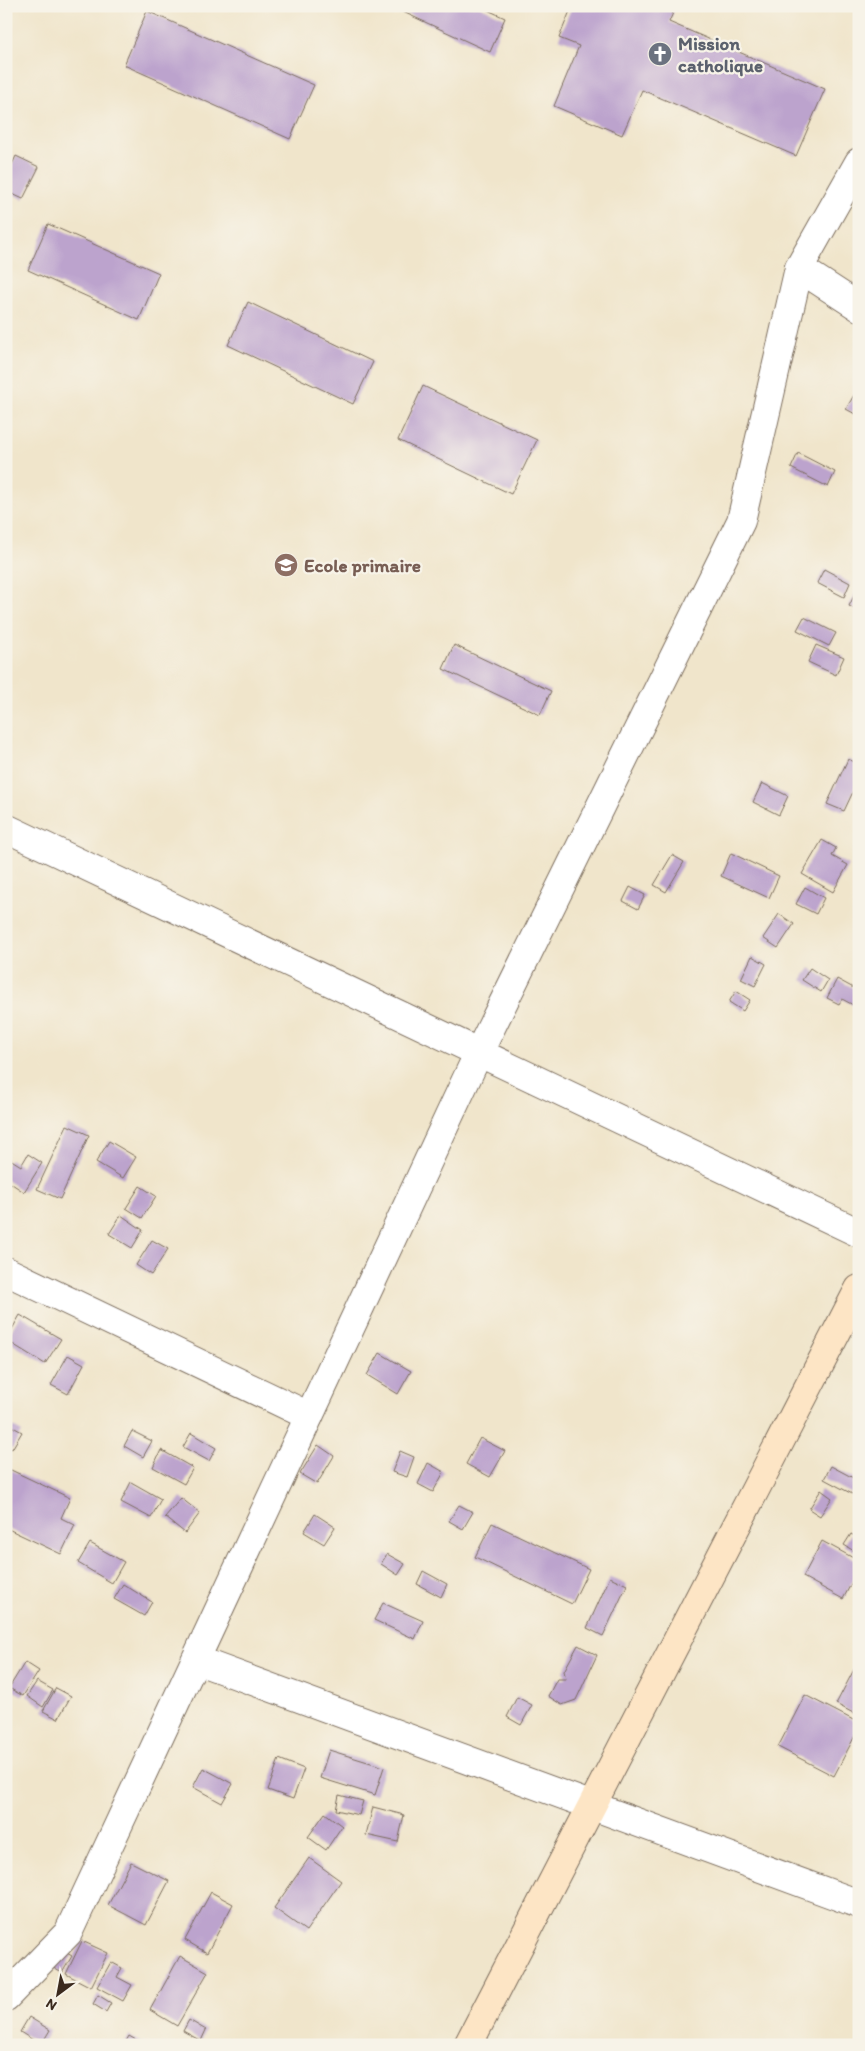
<svg xmlns="http://www.w3.org/2000/svg" width="865" height="2051" font-family="Itim,sans-serif">
  <style>
    .building { fill: #bca3cd }
    .lines { fill: none; stroke-linecap: round; stroke-linejoin: round }
    .street-casing { stroke: #7a6b5b; stroke-width: 30 }
    .secondary-casing { stroke: #7a6b5b; stroke-width: 30 }
    .street { stroke: #fff; stroke-width: 28 }
    .secondary { stroke: #fde5c5; stroke-width: 28 }
    .labels { text-anchor: middle; stroke-width: 4.5; stroke-linejoin: round; paint-order: stroke }
    .worship-label { font-size: 19px; font-weight: bold; fill: #5b616d; stroke: #f7f3e8; text-anchor: start }
    .education-label { font-size: 19px; font-weight: bold; fill: #785e54; stroke: #f7f3e8; text-anchor: start }
  </style>
  <rect width="100%" height="100%" fill="#f7f3e8"/>
  <filter id="ink" filterUnits="userSpaceOnUse"><feTurbulence type="fractalNoise" baseFrequency=".02" numOctaves="2"/><feDisplacementMap in="SourceGraphic" scale="10" xChannelSelector="R" yChannelSelector="G"/><feConvolveMatrix kernelMatrix="1 2 1 2 8 2 1 2 1" color-interpolation-filters="sRGB"/></filter>
  <filter id="wash" filterUnits="userSpaceOnUse"><feTurbulence type="fractalNoise" baseFrequency=".0096" numOctaves="4" result="noise"/><feDisplacementMap in="SourceGraphic" scale="20" xChannelSelector="R" yChannelSelector="G"/><feGaussianBlur stdDeviation="1.12" result="paint"/><feColorMatrix in="noise" values="0 0 0 0 0 0 0 0 0 0 0 0 0 0 0 0 0 1.4 0 .05"/><feComposite in="paint" operator="in"/></filter>
  <g filter="url(#wash)">
    <rect width="100%" height="100%" fill="#f0e5cb"/>
    <g id="blocks">
      <!-- building -->
      <g class="building">
        <polygon points="403,6 479,6 505,18 490,52 401,11"/>
        <polygon points="572,6 585,6 595,10 596,6 676,6 669,22 825,89 796,156 642,90 622,135 554,106 579,46 559,38"/>
        <polygon points="147,11 314,85 290,139 124,65"/>
        <polygon points="16,156 39,167 23,199 6,191 6,177"/>
        <polygon points="48,224 159,273 139,320 28,270"/>
        <polygon points="248,302 373,362 353,404 228,345"/>
        <polygon points="423,386 537,440 511,494 398,440"/>
        <polygon points="854,395 859,397 859,416 846,409"/>
        <polygon points="798,453 835,472 828,487 791,468"/>
        <polygon points="824,569 850,583 844,597 817,583"/>
        <polygon points="859,586 859,611 849,606"/>
        <polygon points="804,617 836,633 829,646 797,630"/>
        <polygon points="454,645 551,691 540,715 443,669"/>
        <polygon points="816,645 844,657 836,675 808,662"/>
        <polygon points="848,759 859,764 859,779 844,811 827,804"/>
        <polygon points="762,783 788,796 779,815 753,802"/>
        <polygon points="822,840 836,848 832,856 848,865 833,892 802,874"/>
        <polygon points="731,853 779,876 769,898 721,876"/>
        <polygon points="672,855 684,862 666,892 654,885"/>
        <polygon points="630,887 645,895 638,909 623,901"/>
        <polygon points="805,887 824,898 816,914 796,904"/>
        <polygon points="779,914 794,924 778,948 763,938"/>
        <polygon points="752,956 766,964 755,986 741,979"/>
        <polygon points="810,968 828,980 821,992 802,980"/>
        <polygon points="837,979 859,991 859,1000 855,1006 842,999 839,1004 827,998"/>
        <polygon points="736,991 750,1000 743,1011 729,1002"/>
        <polygon points="67,1125 89,1135 60,1199 37,1189"/>
        <polygon points="109,1141 136,1157 123,1178 96,1162"/>
        <polygon points="28,1154 42,1163 24,1192 6,1180 6,1165 10,1159 21,1166"/>
        <polygon points="140,1186 156,1196 142,1218 126,1208"/>
        <polygon points="121,1215 143,1230 132,1248 109,1234"/>
        <polygon points="152,1240 168,1249 151,1275 136,1265"/>
        <polygon points="20,1315 61,1339 45,1364 6,1340"/>
        <polygon points="380,1353 411,1371 398,1394 367,1375"/>
        <polygon points="68,1355 84,1364 68,1394 51,1385"/>
        <polygon points="6,1423 22,1432 12,1449 6,1446"/>
        <polygon points="132,1431 152,1441 143,1457 124,1446"/>
        <polygon points="191,1433 216,1448 209,1461 183,1447"/>
        <polygon points="480,1438 505,1451 490,1477 466,1464"/>
        <polygon points="318,1445 334,1456 317,1484 300,1474"/>
        <polygon points="161,1450 193,1468 184,1484 153,1467"/>
        <polygon points="400,1451 414,1457 407,1477 392,1472"/>
        <polygon points="428,1463 444,1472 433,1492 418,1484"/>
        <polygon points="831,1466 859,1481 859,1491 856,1496 824,1479"/>
        <polygon points="11,1470 70,1498 61,1518 75,1525 61,1554 6,1528 6,1480"/>
        <polygon points="131,1482 161,1499 151,1518 121,1502"/>
        <polygon points="821,1490 832,1498 820,1516 809,1509"/>
        <polygon points="181,1498 200,1513 185,1533 165,1517"/>
        <polygon points="459,1505 473,1512 463,1529 449,1521"/>
        <polygon points="315,1514 335,1527 324,1544 304,1532"/>
        <polygon points="492,1523 589,1569 572,1604 475,1557"/>
        <polygon points="851,1534 859,1538 859,1554 844,1545"/>
        <polygon points="822,1541 859,1561 859,1569 843,1599 803,1577"/>
        <polygon points="90,1543 124,1562 112,1583 78,1563"/>
        <polygon points="387,1554 405,1564 398,1575 381,1564"/>
        <polygon points="423,1571 447,1584 441,1597 417,1584"/>
        <polygon points="610,1577 627,1585 603,1636 587,1628"/>
        <polygon points="123,1584 152,1602 144,1616 114,1599"/>
        <polygon points="383,1603 423,1621 415,1639 374,1620"/>
        <polygon points="578,1645 597,1655 576,1700 562,1705 548,1696 557,1679 566,1679 564,1671"/>
        <polygon points="859,1660 859,1716 836,1704"/>
        <polygon points="25,1662 39,1671 23,1696 9,1688"/>
        <polygon points="37,1681 53,1690 43,1707 27,1696"/>
        <polygon points="56,1688 71,1696 58,1719 43,1711"/>
        <polygon points="805,1695 859,1723 859,1728 834,1776 778,1747"/>
        <polygon points="517,1697 532,1705 521,1725 507,1717"/>
        <polygon points="329,1750 384,1767 375,1795 320,1778"/>
        <polygon points="279,1759 304,1769 293,1799 268,1790"/>
        <polygon points="203,1768 233,1784 222,1803 193,1787"/>
        <polygon points="339,1795 363,1801 359,1815 336,1810"/>
        <polygon points="373,1807 404,1815 398,1842 366,1835"/>
        <polygon points="325,1813 342,1826 326,1850 308,1837"/>
        <polygon points="309,1858 341,1881 306,1931 274,1908"/>
        <polygon points="131,1862 169,1881 146,1925 108,1905"/>
        <polygon points="211,1892 233,1904 207,1953 185,1940"/>
        <polygon points="82,1941 108,1953 91,1987 66,1974"/>
        <polygon points="60,1949 72,1956 62,1973 50,1966"/>
        <polygon points="180,1956 208,1972 177,2026 150,2010"/>
        <polygon points="111,1962 122,1968 117,1977 132,1985 123,2001 97,1987"/>
        <polygon points="98,1995 111,2003 106,2012 93,2004"/>
        <polygon points="29,2017 50,2030 41,2045 20,2032"/>
        <polygon points="189,2020 206,2030 201,2041 183,2031"/>
        <polygon points="129,2036 145,2045 124,2045"/>
      </g>
    </g>
  </g>
  <g filter="url(#ink)">
    <use href="#blocks" fill-opacity="0" stroke="#7a6b5b" stroke-width="1"/>
    <g class="lines">
      <!-- street casing -->
      <g class="street-casing">
        <g id="street">
          <polyline points="799,268 859,307"/>
          <polyline points="6,828 859,1233"/>
          <polyline points="6,1271 309,1416"/>
          <polyline points="196,1660 859,1904"/>
          <polyline points="6,1997 68,1933 479,1052 741,521 799,268 859,162"/>
        </g>
      </g>
      <!-- secondary casing -->
      <g class="secondary-casing">
        <polyline id="secondary" points="468,2045 859,1289"/>
      </g>
      <!-- street -->
      <use href="#street" class="street"/>
      <!-- secondary -->
      <use href="#secondary" class="secondary"/>
    </g>
  </g>
  <!-- icons -->
  <defs>
    <g id="church-disc" transform="scale(1.25)"><circle r="9.5" fill="#6b7280" stroke="#f7f3e8"/><path d="M-1.2-6h2.4v3.5h3.3v2.4h-3.3V6h-2.4V-.1h-3.3v-2.4h3.3Z" fill="#fff"/></g>
    <g id="school-disc" transform="scale(1.25)"><circle r="9.5" fill="#8d6e63" stroke="#f7f3e8"/><path d="M0-5L7-2L0 1L-7-2ZM-4 1L0 2.5L4 1V4Q0 6-4 4Z" fill="#fff"/></g>
  </defs>
  <g fill-rule="evenodd">
    <use href="#church-disc" x="660" y="54"/>
    <use href="#school-disc" x="286" y="565"/>
  </g>
  <g class="labels">
    <!-- worship labels -->
    <g class="worship-label">
      <text x="678" y="50">Mission<tspan x="678" dy="22">catholique</tspan></text>
    </g>
    <!-- education labels -->
    <g class="education-label">
      <text x="304" y="572">Ecole primaire</text>
    </g>
  </g>
  <!-- margin -->
  <rect width="865" height="2051" fill="none" stroke="#f7f3e8" stroke-width="25"/>
  <!-- north arrow -->
  <g transform="translate(58 1994) rotate(212)" stroke="#f7f3e8" stroke-width="4" paint-order="stroke">
  <path d="M0-4L9 19L0 12L-9 19Z" fill="#3b2a1e"/>
  <text y="-8" font-size="14" font-weight="bold" text-anchor="middle" fill="#3b2a1e">N</text>
  </g>
</svg>
